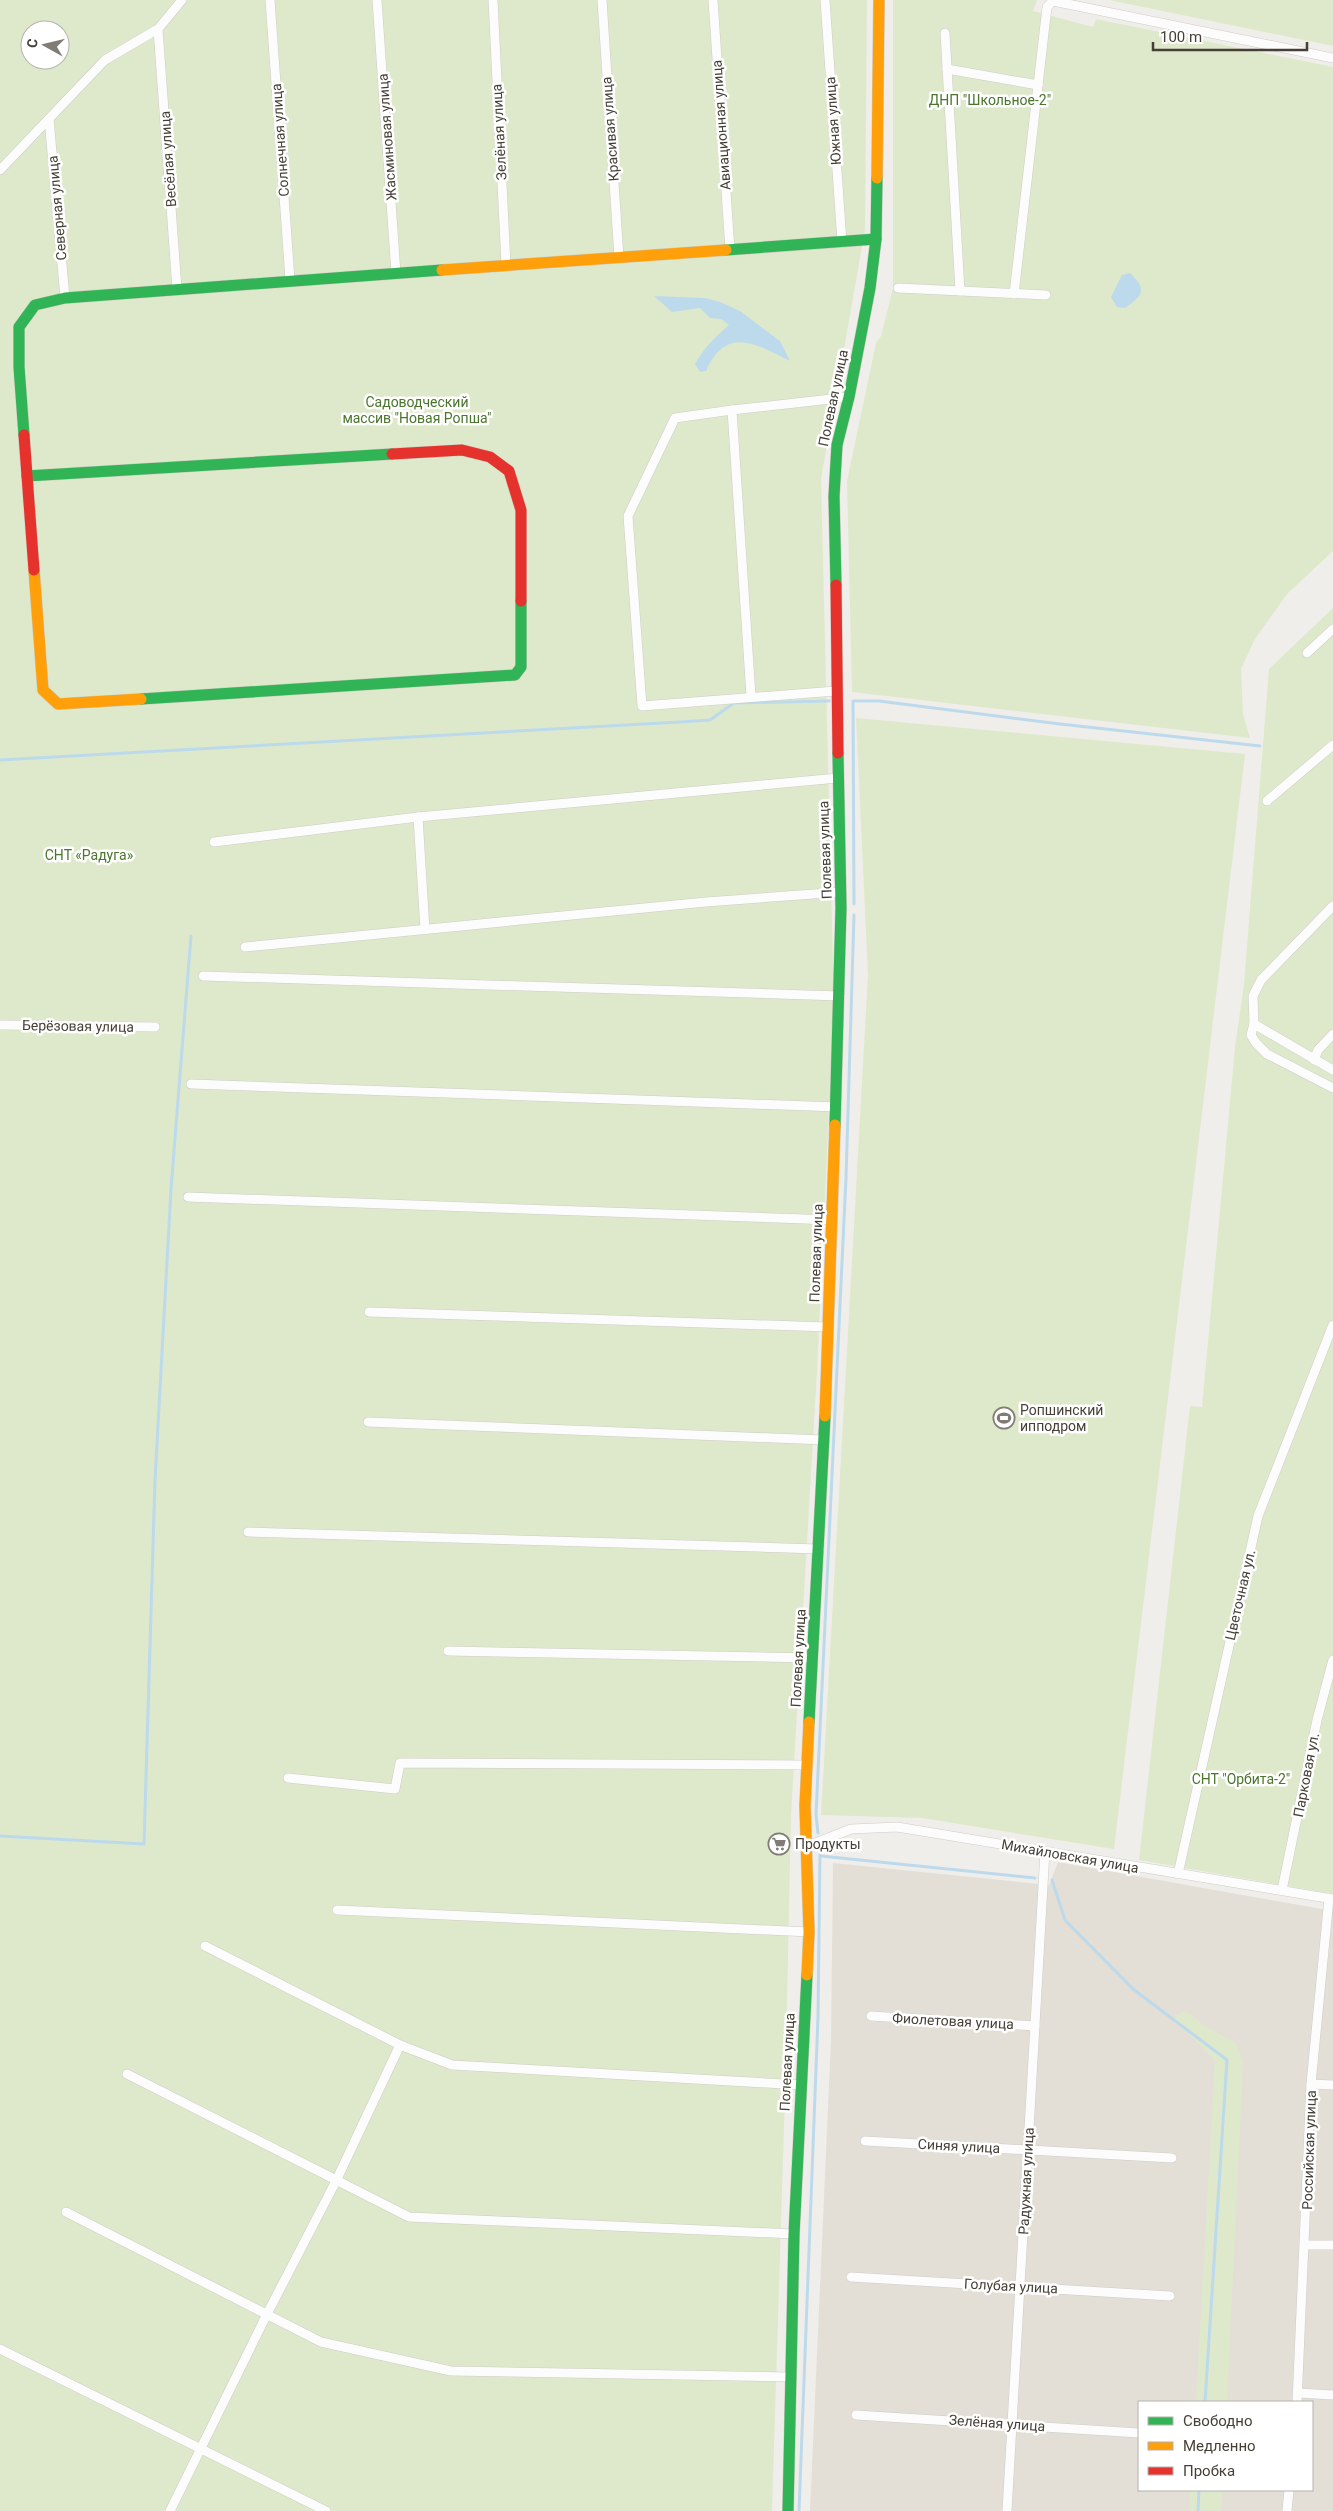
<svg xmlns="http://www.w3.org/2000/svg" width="1333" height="2511" font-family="Roboto,sans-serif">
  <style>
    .residential { fill: #e3dfd7; fill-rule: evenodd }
    .green { fill: #dee9cb; fill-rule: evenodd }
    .water { fill: #bcdaec }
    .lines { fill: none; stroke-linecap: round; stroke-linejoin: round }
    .stream { stroke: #bcdaec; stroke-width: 3 }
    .street-casing { stroke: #ceccc7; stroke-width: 10 }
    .fast-casing { stroke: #cecbc1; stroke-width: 12 }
    .slow-casing { stroke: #cecbc1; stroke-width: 12 }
    .jam-casing { stroke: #cecbc1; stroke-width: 12 }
    .street { stroke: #fdfcfc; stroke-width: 9 }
    .fast { stroke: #30b455; stroke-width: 11 }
    .slow { stroke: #ff9f0a; stroke-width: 11 }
    .jam { stroke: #e5322d; stroke-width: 11 }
    .labels { text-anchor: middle; stroke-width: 5; stroke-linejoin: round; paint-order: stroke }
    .park-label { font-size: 14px; fill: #49752c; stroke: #fff }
    .street-label { font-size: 14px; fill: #453f36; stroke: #fff }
    .poi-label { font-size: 14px; fill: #453f36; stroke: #fff; text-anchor: start }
  </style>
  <rect width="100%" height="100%" fill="#f0eeea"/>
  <path class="residential" d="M1058,1862L1333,1911V2511H810L831,2040L833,1863L1049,1885ZM1139,2402H1312V2490H1139Z"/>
  <g class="green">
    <path d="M0,0H867L865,230L821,479L834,1003L817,1371L791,1816L785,2096L772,2511H0ZM30,30H60V60H30Z"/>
    <path d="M893,0H1037L1033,11L1093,27L1096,19L1333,67V551L1287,594L1255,639L1241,669L1243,714L1250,738L852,692L847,481L876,343L881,336L893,288Z"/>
    <path d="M1109,0H1333V46Z"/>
    <path d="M1333,608V1894L1139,1860L1190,1406L1202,1407L1235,1047L1244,984L1269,669Z"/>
    <path d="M856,718L1245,754L1114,1849L922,1818L821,1815L868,975Z"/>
    <path d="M1184,2012L1192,2014L1203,2025L1236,2043L1243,2062L1227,2402H1196L1215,2060L1176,2021L1175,2015Z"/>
    <path d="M1190,2490H1223L1221,2511H1189Z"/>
  </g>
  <g class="water">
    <path d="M1130,273C1148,290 1142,296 1125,308L1117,307L1111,297L1122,275Z"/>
    <path d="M654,296L705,298L720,302L740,311L780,341L790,361C755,343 726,326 706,371L700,372L695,364C705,347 714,338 729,325L721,319L710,318L700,308L672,312Z"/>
  </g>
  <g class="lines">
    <g class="stream">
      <path d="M0,760L680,722L710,720L734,703L829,701"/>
      <path d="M854,904L853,701H879L1060,724L1260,746"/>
      <path d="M818,1833L816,1815L846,1178L854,915"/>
      <path d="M0,1836L144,1844L155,1480L171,1189L191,936"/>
      <path d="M821,1856L1035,1878"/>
      <path d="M1052,1880L1065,1920L1133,1989L1227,2060L1205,2402"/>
      <path d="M799,2511L818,2017L820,1851"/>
      <path d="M1198,2511L1199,2490"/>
    </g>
    <g class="street-casing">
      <g id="street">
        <path d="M270,0L290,280"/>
        <path d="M377,0L396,274"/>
        <path d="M493,0L506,265"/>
        <path d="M602,0L619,258"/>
        <path d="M713,0L730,250"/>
        <path d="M825,0L842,242"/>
        <path d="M158,29L177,289"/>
        <path d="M945,33L960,291"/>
        <path d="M947,69L1038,85"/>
        <path d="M49,119L65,298"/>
        <path d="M0,170L105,60L158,29L182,0"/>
        <path d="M898,288L1046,295"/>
        <path d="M1014,294L1047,7L1053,1L1333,58"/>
        <path d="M732,410L751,696"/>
        <path d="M1307,653L1333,629"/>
        <path d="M836,691L642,706L628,516L675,418L732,410L849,397"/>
        <path d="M1267,801L1333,745"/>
        <path d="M418,817L425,930"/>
        <path d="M214,842L418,817L838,778"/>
        <path d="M1333,906L1261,980L1253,996L1254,1024L1251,1035L1256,1043L1267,1054L1333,1088"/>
        <path d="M245,947L706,902L841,892"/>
        <path d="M203,976L840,996"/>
        <path d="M1254,1024L1333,1070"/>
        <path d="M0,1025L155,1027"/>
        <path d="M1314,1060L1318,1050L1333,1034"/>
        <path d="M191,1084L837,1107"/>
        <path d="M188,1197L832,1220"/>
        <path d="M369,1312L828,1327"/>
        <path d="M368,1422L824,1440"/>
        <path d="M248,1532L819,1549"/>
        <path d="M448,1651L812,1658"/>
        <path d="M288,1778L395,1789L400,1763L807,1765"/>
        <path d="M808,1846L851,1829L897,1827L1333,1899"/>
        <path d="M1178,1874L1258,1516L1333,1325"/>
        <path d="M1282,1890L1317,1720L1333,1660"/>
        <path d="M337,1910L809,1932"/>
        <path d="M205,1946L400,2045L452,2065L801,2085"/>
        <path d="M871,2016L1035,2026"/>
        <path d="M127,2074L409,2217L794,2234"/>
        <path d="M1311,2084L1333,2085"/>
        <path d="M865,2141L1172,2158"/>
        <path d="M66,2212L321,2342L451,2371L791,2377"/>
        <path d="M1305,2245H1333"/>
        <path d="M851,2277L1170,2296"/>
        <path d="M0,2349L326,2511"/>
        <path d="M1298,2393L1333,2395"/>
        <path d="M1297,2402L1311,2084L1329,1898"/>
        <path d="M856,2415L1139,2433"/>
        <path d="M170,2511L267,2314L336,2181L400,2045"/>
        <path d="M1007,2511L1045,1851"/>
        <path d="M1287,2511L1289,2490"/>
      </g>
    </g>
    <g class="fast-casing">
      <g id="fast">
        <path d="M726,250L876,239"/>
        <path d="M24,435L19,367V327L35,305L65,298L442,270"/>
        <path d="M27,476L392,454"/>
        <path d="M836,585L834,496L837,445L849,397L870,288L876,239L877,178"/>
        <path d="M141,699L515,675L521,667V601"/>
        <path d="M835,1125L841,908L838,753"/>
        <path d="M809,1722L825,1416"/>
        <path d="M788,2511L794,2234L807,1975"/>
      </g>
    </g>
    <g class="slow-casing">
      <g id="slow">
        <path d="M877,178L879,0"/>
        <path d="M442,270L726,250"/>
        <path d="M34,570L43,690L58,704L141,699"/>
        <path d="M825,1416L835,1125"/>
        <path d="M807,1975L809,1932L805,1806L809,1722"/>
      </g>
    </g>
    <g class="jam-casing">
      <g id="jam">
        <path d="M24,435L34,570"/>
        <path d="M392,454L462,450L490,457L509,471L521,510V601"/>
        <path d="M836,585L838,753"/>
      </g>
    </g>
    <use href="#street" class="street"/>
    <use href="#fast" class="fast"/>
    <use href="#slow" class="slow"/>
    <use href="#jam" class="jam"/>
  </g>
  <defs>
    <g id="stadium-ring" transform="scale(1.125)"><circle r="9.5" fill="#fff" stroke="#817c75" stroke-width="1.5"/><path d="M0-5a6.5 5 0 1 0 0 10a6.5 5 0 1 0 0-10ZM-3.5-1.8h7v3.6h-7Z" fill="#817c75"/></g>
    <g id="supermarket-ring" transform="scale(1.125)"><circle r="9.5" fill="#fff" stroke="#817c75" stroke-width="1.5"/><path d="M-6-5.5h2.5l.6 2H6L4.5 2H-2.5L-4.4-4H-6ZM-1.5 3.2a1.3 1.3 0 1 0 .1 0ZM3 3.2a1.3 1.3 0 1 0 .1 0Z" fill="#817c75"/></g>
  </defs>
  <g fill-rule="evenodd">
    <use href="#stadium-ring" x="1004" y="1418"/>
    <use href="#supermarket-ring" x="779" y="1844"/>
  </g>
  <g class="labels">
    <g class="park-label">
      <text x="990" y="105">ДНП "Школьное-2"</text>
      <text x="417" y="407">Садоводческий<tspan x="417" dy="16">массив "Новая Ропша"</tspan></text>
      <text x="89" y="860">СНТ «Радуга»</text>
      <text x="1241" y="1784">СНТ "Орбита-2"</text>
    </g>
    <g class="street-label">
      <text transform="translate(833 121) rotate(-94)" y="5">Южная улица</text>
      <text transform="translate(721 125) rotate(-94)" y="5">Авиационная улица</text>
      <text transform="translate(610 129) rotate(-94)" y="5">Красивая улица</text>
      <text transform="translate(499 132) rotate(-93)" y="5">Зелёная улица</text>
      <text transform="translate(387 137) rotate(-94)" y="5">Жасминовая улица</text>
      <text transform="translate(280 140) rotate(-94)" y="5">Солнечная улица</text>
      <text transform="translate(168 159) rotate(-94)" y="5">Весёлая улица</text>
      <text transform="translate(57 208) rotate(-95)" y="5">Северная улица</text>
      <text transform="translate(833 398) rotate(-78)" y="5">Полевая улица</text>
      <text transform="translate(825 850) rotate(-92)" y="5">Полевая улица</text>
      <text transform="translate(78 1026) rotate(1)" y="5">Берёзовая улица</text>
      <text transform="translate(816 1253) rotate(-88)" y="5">Полевая улица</text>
      <text transform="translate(1240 1595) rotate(-77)" y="5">Цветочная ул.</text>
      <text transform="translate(798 1658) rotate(-87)" y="5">Полевая улица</text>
      <text transform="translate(1306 1775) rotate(-79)" y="5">Парковая ул.</text>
      <text transform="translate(1070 1856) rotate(10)" y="5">Михайловская улица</text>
      <text transform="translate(953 2021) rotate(3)" y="5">Фиолетовая улица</text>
      <text transform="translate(787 2062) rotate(-87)" y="5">Полевая улица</text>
      <text transform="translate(959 2146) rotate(3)" y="5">Синяя улица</text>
      <text transform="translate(1309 2150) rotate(-88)" y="5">Российская улица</text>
      <text transform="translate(1026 2181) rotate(-87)" y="5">Радужная улица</text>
      <text transform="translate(1011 2286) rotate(3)" y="5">Голубая улица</text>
      <text transform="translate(997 2423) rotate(4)" y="5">Зелёная улица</text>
    </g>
    <g class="poi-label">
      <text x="1020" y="1415">Ропшинский<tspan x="1020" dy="16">ипподром</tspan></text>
      <text x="795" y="1849">Продукты</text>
    </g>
  </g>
  <rect x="1138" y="2401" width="175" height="90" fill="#ffffff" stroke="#b5b2af"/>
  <rect x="1148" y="2417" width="25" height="8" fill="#30b455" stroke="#b5b2af"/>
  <text x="1183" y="2426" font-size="15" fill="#453f36">Свободно</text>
  <rect x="1148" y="2442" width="25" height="8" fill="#ff9f0a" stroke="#b5b2af"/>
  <text x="1183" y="2451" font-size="15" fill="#453f36">Медленно</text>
  <rect x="1148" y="2467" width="25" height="8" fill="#e5322d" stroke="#b5b2af"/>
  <text x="1183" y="2476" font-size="15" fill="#453f36">Пробка</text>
  <g transform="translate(45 45) rotate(278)"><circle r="24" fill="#ffffff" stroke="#b5b2af"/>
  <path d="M0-4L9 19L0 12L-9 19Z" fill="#817c75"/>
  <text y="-8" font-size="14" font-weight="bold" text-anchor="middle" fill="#453f36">С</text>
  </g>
  <path d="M1153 42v8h154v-8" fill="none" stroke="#453f36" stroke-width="2.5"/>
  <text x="1160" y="42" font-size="15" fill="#453f36" stroke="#ffffff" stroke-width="4" paint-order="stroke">100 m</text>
</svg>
